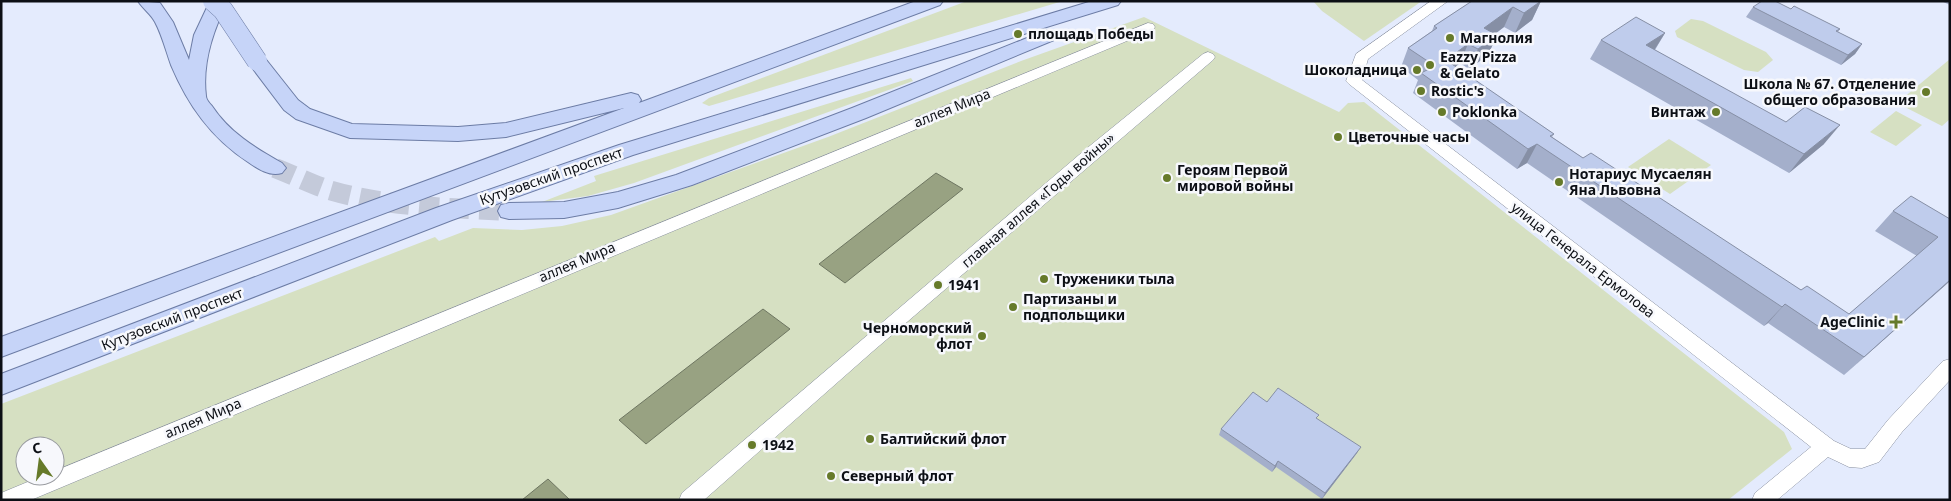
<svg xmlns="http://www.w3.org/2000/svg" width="1951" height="501" font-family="'Noto Sans',sans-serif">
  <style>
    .green { fill: #d6e0c2; fill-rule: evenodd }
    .water { fill: #98a282; stroke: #6e7661 }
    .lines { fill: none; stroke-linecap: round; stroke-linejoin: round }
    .major-tunnel { stroke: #c4cada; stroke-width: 20; stroke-dasharray: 20 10; stroke-linecap: butt }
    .minor-casing { stroke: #878e9e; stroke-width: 1 }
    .major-casing { stroke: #6c7ca5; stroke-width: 2 }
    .minor { fill: #fff; fill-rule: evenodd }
    .major { fill: #c6d4f8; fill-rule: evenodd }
    .major-bridge-casing { stroke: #6c7ca5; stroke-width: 21; stroke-linecap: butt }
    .major-bridge { stroke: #c6d4f8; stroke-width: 20 }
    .wall { fill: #a4afcb }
    .shaded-wall { fill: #868fa5 }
    .building { fill: #bfccec; stroke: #868fa5 }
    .poi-dot { fill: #667a2a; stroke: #f7f8fc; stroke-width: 2 }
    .labels { text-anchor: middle; stroke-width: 5; stroke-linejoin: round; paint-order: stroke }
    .poi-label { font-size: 14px; font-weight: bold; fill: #0c0f15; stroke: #f7f8fc; text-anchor: start }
    .street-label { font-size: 14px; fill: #0c0f15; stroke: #f7f8fc }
  </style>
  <rect width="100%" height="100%" fill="#e4ebfd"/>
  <g class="green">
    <path d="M967,1H1063L709,106L702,103L709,98Z"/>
    <path d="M1313,1H1422L1364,41L1322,11Z"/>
    <path d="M1144,17L1339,112L1348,103L1364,102L1784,432L1792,449L1728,500H1V404L435,237L439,241L473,228L522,230L562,226L611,215L828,137L1021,61ZM25,446H55V476H25Z"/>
    <path d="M1691,19L1703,21L1766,52L1773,60L1758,72L1744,70L1677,37L1675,31Z"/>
    <path d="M1950,59V119L1942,126L1897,103Z"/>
    <path d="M911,78L913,81L634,183L588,196L542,202L596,181L594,176Z"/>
    <path d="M1896,111L1922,125L1896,146L1870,132Z"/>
    <path d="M1669,139L1711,165L1670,194L1628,167Z"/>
  </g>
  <g class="water">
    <path d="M936,173L963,189L845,283L819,264Z"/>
    <path d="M763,309L790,329L646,444L619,420Z"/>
    <path d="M548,479L570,500H522Z"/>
  </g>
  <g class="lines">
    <path class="major-tunnel" d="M275,168C293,175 311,184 329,190C386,207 450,208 509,211"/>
    <g class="minor-casing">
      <g id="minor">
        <path d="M1431,1H1448L1368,59L1362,80L1834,441L1851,449H1865L1888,420L1943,361L1950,359V380L1902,432L1879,462L1862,468L1849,467L1828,457L1777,500H1752L1755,493L1811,447L1349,84L1346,81L1356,54Z"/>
        <path d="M1148,23L1153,24L1155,27L1153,30L31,500H1V493L42,476H55V471Z"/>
        <path d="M1208,52L1213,54L1215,57L1213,60L872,352L704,500H679L682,493L1086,149L1203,54Z"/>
      </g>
    </g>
    <g class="major-casing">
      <g id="major">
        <path d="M138,1L160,3L173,22L189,60L194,35L210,1H228C213,30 202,64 206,96C206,99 210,104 212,106C229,132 255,148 282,163L286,168L282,173C270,177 258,169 248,162C211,138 188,105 171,65C166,51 162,35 155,22C151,14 143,9 138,1Z"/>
        <path d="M916,1H943L940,5L1,357V337L624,108L506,137L458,141L350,138L296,119L284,110L247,61L250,57L257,55L264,57L298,100L310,109L352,124L458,127L506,123L631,93L638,95L641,100L639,103Z"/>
        <path d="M1092,1H1121L1118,5L633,155L452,220L1,395V374L436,208L619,145Z"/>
        <path d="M1047,30L1054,32L1056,36L1054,40L866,118L692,185L618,208L564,218L509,219L501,217L498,211L501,205L509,203L564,202L618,192L676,175L852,108Z"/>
      </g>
    </g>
    <use href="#minor" class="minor"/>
    <use href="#major" class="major"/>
    <g class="major-bridge-casing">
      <path id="major-bridge" d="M213,1L223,10L257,61"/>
    </g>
    <use href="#major-bridge" class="major-bridge"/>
  </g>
  <g class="wall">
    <path d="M1472,1H1541L1532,20L1515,33L1504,27L1495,34L1497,35L1488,55L1469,69L1460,63L1455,67L1554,134L1552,137L1583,158L1801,290L1849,314L1917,256L1875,231L1893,211L1950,219V281L1844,375L1768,323L1764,326L1527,163L1517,169L1413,93L1418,80L1401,67L1408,48L1432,31L1434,26Z"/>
    <path d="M1941,1H1950V5Z"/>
    <path d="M1753,7L1791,9L1840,29L1838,32L1862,44L1855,54L1841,65L1746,17Z"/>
    <path d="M1665,33L1655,50L1824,144L1789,173L1590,59L1601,40Z"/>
    <path d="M1267,402L1317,419L1357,453L1322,499L1276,467L1272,472L1219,435L1221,429Z"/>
  </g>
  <g class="shaded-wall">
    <path d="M1541,1L1532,20L1515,33L1524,13Z"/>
    <path d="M1513,7L1504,27L1476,48L1484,28Z"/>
    <path d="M1665,33L1653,52L1646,45Z"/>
    <path d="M1497,35L1488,55L1469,69L1478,49Z"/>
    <path d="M1468,44L1460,63L1438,80L1446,60Z"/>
    <path d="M1862,44L1855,54L1841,65L1848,55Z"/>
    <path d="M1840,125L1824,144L1789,173L1804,154Z"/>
    <path d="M1537,144L1527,163L1517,169L1528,149Z"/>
    <path d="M1950,280V281L1844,375L1864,357Z"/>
    <path d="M1785,304L1768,323L1764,326L1782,307Z"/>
    <path d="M1361,447L1357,453L1322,499L1325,493Z"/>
    <path d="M1278,461L1276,467L1272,472L1275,466Z"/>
  </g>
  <g class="building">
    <path d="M1472,1H1541L1524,13L1513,7L1484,28L1497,35L1478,49L1468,44L1446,60L1554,134L1550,136L1583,158L1591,153L1801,290L1807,286L1849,314L1938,237L1893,211L1911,196L1950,219V280L1864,357L1785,304L1782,307L1537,144L1528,149L1421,73L1435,66L1408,48L1437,28L1434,26Z"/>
    <path d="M1762,1H1775L1791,9L1794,6L1840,29L1836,31L1862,44L1848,55L1753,7Z"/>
    <path d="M1636,17L1665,33L1646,45L1786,122L1805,107L1840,125L1804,154L1601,40Z"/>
    <path d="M1278,388L1319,415L1316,418L1361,447L1325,493L1278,461L1275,466L1221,429L1253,392L1267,402Z"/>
  </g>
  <g class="poi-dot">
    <circle cx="1018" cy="34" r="5"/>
    <circle cx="1450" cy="38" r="5"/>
    <circle cx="1430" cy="65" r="5"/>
    <circle cx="1417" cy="70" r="5"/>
    <circle cx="1421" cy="91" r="5"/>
    <circle cx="1926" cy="92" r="5"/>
    <circle cx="1442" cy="112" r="5"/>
    <circle cx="1716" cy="112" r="5"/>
    <circle cx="1338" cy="137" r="5"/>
    <circle cx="1167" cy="178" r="5"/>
    <circle cx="1559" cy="182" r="5"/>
    <circle cx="1044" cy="279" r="5"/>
    <circle cx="938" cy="285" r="5"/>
    <circle cx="1013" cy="307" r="5"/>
    <path d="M1893.5 314.5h5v5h5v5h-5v5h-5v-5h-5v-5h5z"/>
    <circle cx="982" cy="336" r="5"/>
    <circle cx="870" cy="439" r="5"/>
    <circle cx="752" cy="445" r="5"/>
    <circle cx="831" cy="476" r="5"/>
  </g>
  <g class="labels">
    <g class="poi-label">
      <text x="1028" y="39">площадь Победы</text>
      <text x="1460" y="43">Магнолия</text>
      <text x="1440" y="62">Eazzy Pizza<tspan x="1440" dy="16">&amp; Gelato</tspan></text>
      <text x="1407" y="75" text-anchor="end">Шоколадница</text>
      <text x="1916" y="89" text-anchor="end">Школа № 67. Отделение<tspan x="1916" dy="16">общего образования</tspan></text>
      <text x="1431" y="96">Rostic's</text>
      <text x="1452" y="117">Poklonka</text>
      <text x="1706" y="117" text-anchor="end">Винтаж</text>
      <text x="1348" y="142">Цветочные часы</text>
      <text x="1177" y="175">Героям Первой<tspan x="1177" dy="16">мировой войны</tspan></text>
      <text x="1569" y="179">Нотариус Мусаелян<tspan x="1569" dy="16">Яна Львовна</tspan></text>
      <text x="1054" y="284">Труженики тыла</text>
      <text x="948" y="290">1941</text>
      <text x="1023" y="304">Партизаны и<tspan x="1023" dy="16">подпольщики</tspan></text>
      <text x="1885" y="327" text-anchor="end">AgeClinic</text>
      <text x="972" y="333" text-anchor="end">Черноморский<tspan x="972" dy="16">флот</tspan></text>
      <text x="880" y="444">Балтийский флот</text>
      <text x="762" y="450">1942</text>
      <text x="841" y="481">Северный флот</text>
    </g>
    <g class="street-label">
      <text transform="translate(952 108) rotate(-22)" y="5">аллея Мира</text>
      <text transform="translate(551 176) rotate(-19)" y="5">Кутузовский проспект</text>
      <text transform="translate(1038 200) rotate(-41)" y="5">главная аллея «Годы войны»</text>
      <text transform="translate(1583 260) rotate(38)" y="5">улица Генерала Ермолова</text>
      <text transform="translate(577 262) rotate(-23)" y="5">аллея Мира</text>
      <text transform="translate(172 319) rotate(-21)" y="5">Кутузовский проспект</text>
      <text transform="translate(203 418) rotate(-23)" y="5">аллея Мира</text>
    </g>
  </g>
  <rect width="1951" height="501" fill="none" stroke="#0c0f15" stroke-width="5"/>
  <g transform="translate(40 461) rotate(346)"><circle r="24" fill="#f7f8fc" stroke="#999ba0"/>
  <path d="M0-4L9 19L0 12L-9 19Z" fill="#667a2a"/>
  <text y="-8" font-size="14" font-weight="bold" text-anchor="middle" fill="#0c0f15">С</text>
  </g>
</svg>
